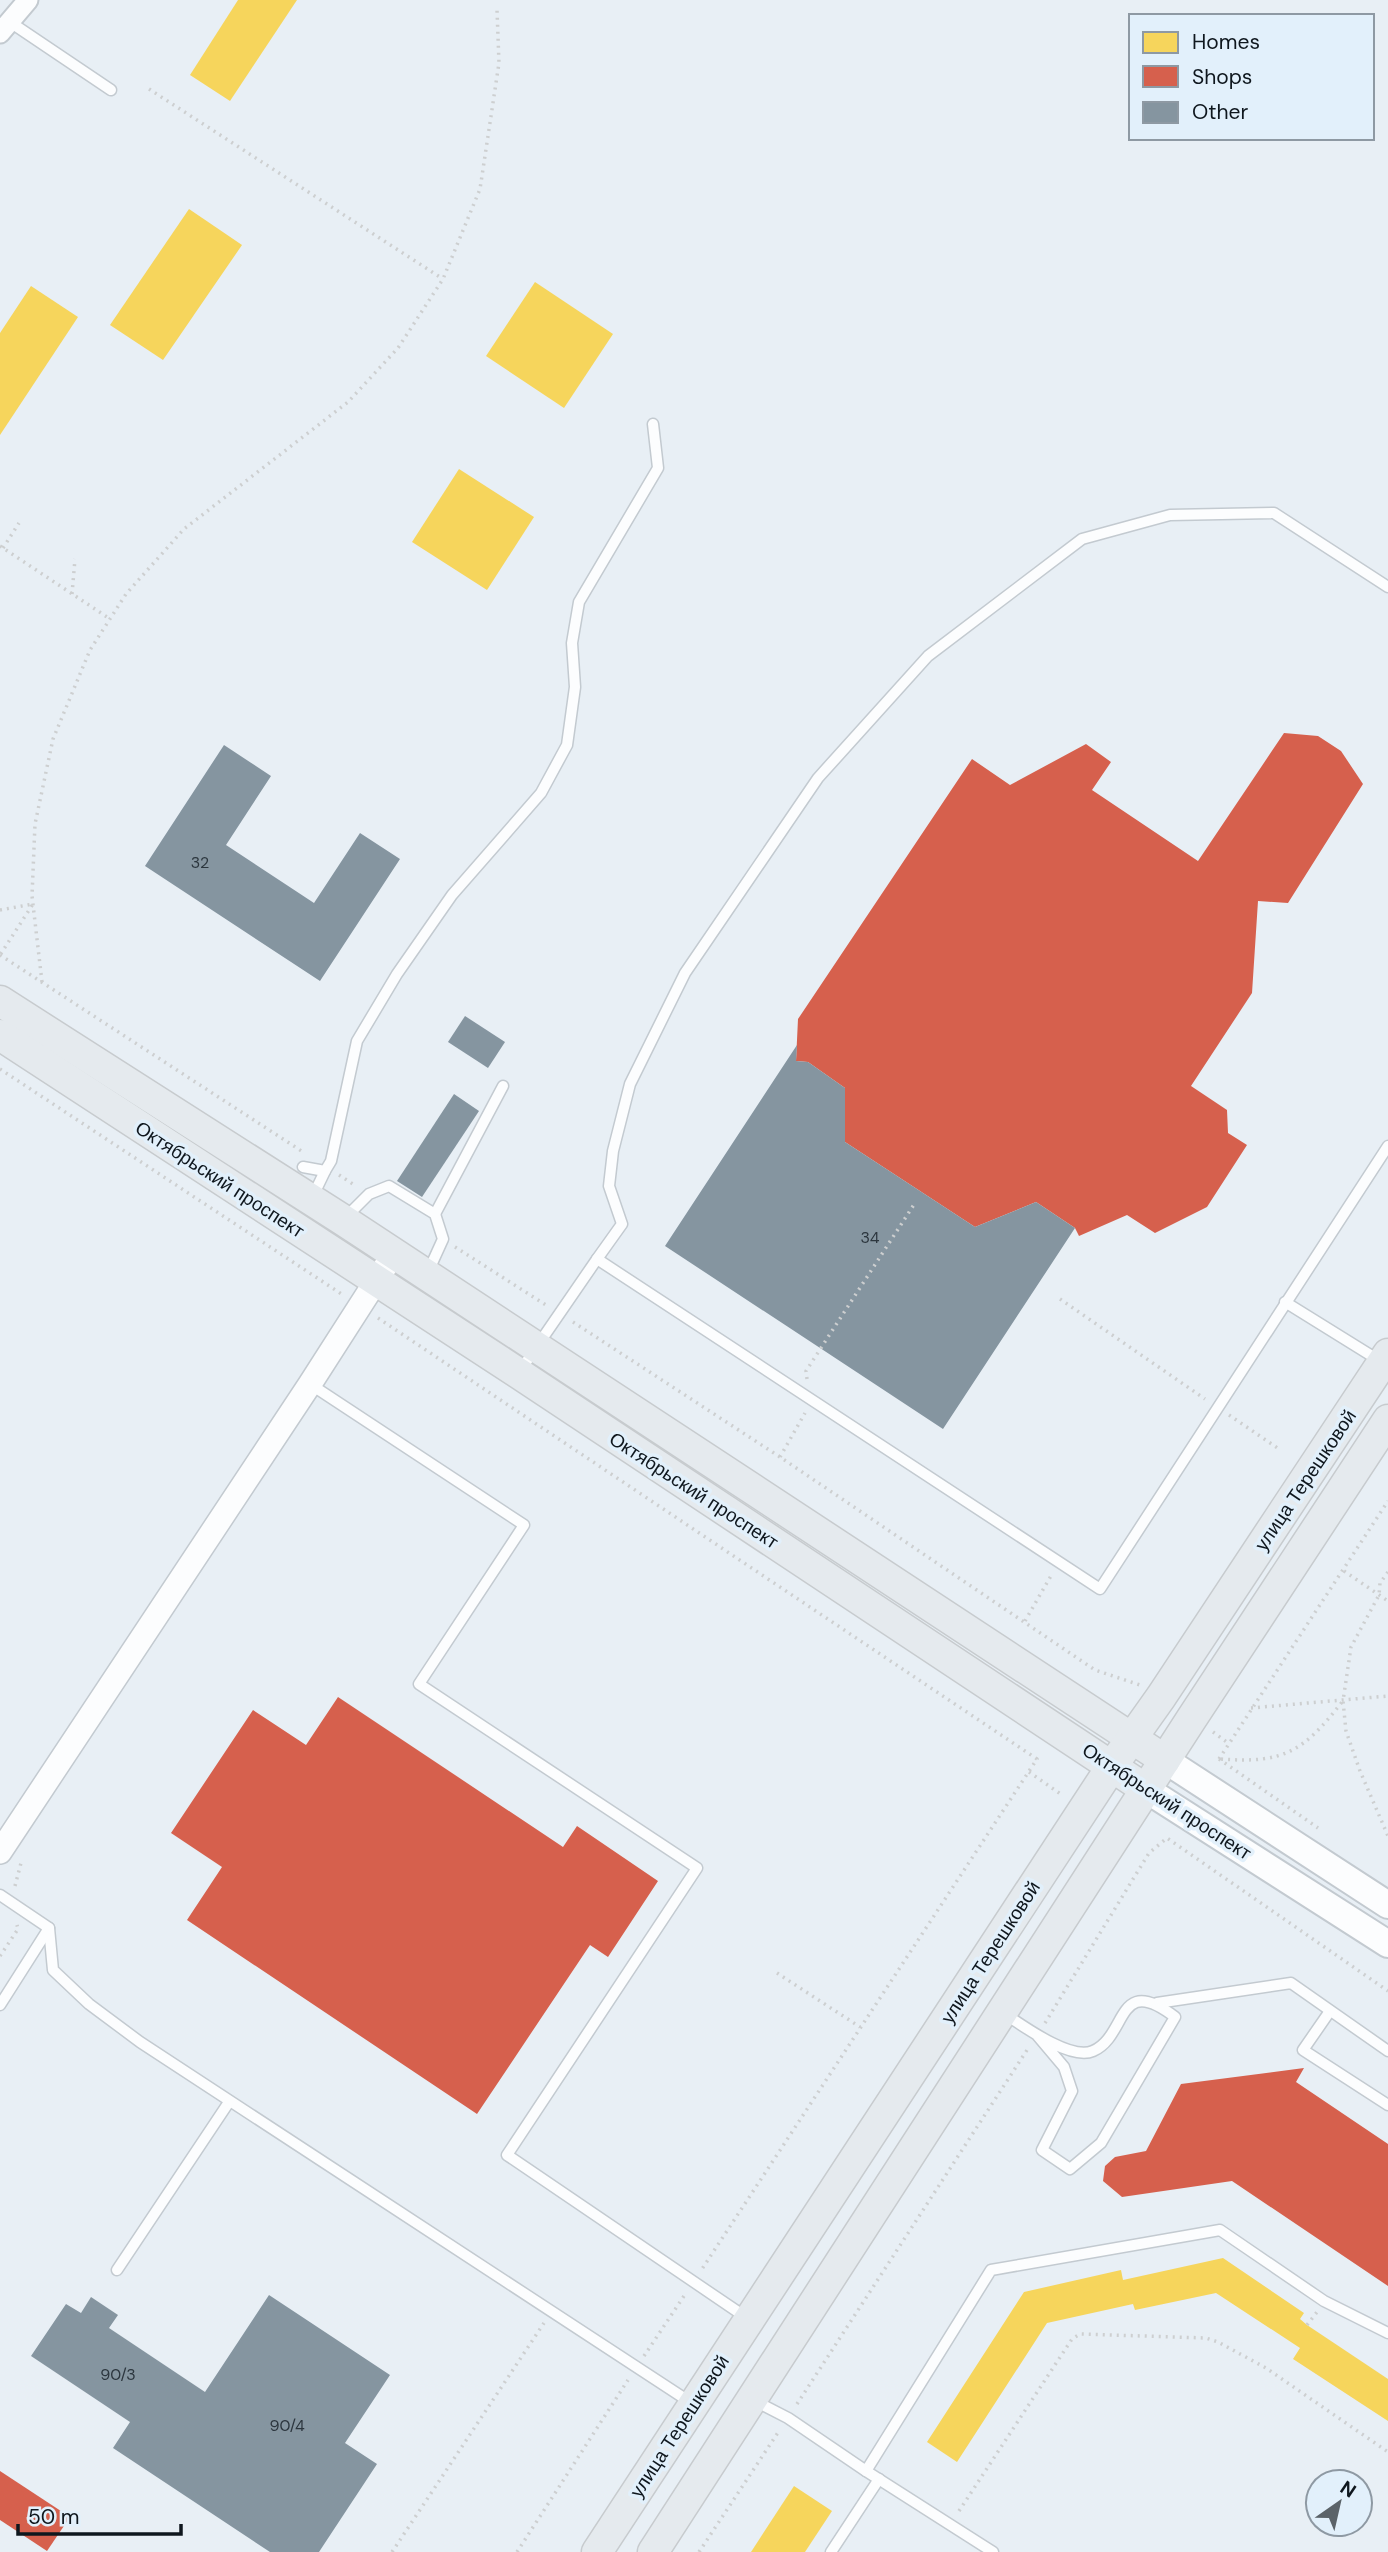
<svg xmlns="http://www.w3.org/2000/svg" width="1388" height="2552" font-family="'DM Sans',sans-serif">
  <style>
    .homes { fill: #f6d55c }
    .shops { fill: #d6604d }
    .building { fill: #8595a0 }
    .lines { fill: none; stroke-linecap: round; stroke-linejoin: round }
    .service-casing { stroke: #c3cad0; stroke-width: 13 }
    .minor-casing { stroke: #c3cad0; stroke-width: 23 }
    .tertiary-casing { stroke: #c3cad0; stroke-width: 26 }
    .secondary-casing { stroke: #c3cad0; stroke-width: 30 }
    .primary-casing { stroke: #c7cbce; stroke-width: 33 }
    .path { stroke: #cdcfd0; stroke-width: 3.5; stroke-dasharray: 2 5; stroke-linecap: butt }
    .service { stroke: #fcfdfe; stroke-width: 10 }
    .minor { stroke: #fcfdfe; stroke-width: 19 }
    .tertiary { stroke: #fcfdfe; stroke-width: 23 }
    .secondary { stroke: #fcfdfe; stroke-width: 26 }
    .primary { stroke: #e5eaee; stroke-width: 30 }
    .labels { text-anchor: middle; stroke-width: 7; stroke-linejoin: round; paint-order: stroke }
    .number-label { font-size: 16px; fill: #2c363e }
    .street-label { font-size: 19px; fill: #0f171e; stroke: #e2f0fb }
  </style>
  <rect width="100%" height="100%" fill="#e8eff5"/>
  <g class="homes">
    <path d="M238,0H297L230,101L190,75Z"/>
    <path d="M189,209L242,245L163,360L110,325Z"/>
    <path d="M535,282L613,334L564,408L486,356Z"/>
    <path d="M31,286L78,317L0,435V333Z"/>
    <path d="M459,469L534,517L487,590L412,542Z"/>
    <path d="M1223,2258L1304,2313L1300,2319L1307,2325L1388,2379V2421L1293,2359L1300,2348L1216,2293L1135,2310L1133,2304L1047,2323L957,2462L927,2442L1024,2292L1121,2270L1123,2280Z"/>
    <path d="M794,2486L832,2511L805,2552H751Z"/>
  </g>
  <g class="shops">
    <path d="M1284,733L1318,736L1341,751L1363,784L1288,903L1258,901L1252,993L1191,1086L1227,1110L1228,1133L1247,1145L1207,1207L1155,1233L1127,1215L1079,1236L1075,1228L1036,1202L975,1227L845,1142V1088L808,1062L796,1061L798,1019L972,759L1010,785L1086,744L1111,762L1092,790L1198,861Z"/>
    <path d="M338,1697L563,1847L577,1826L658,1881L608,1957L590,1945L477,2114L187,1920L222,1867L171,1833L253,1710L306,1745Z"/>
    <path d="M1304,2068L1296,2082L1388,2144V2286L1232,2181L1122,2197L1103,2181L1105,2166L1115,2157L1146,2151L1181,2084Z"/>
    <path d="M0,2471L70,2517L47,2551L0,2520Z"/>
  </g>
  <g class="building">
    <path d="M224,745L271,776L226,845L314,903L360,833L400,859L320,981L145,866Z"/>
    <path d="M465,1016L505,1042L488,1068L448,1042Z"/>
    <path d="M797,1045L796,1061L808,1062L845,1088V1142L975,1227L1036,1202L1075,1228L943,1429L665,1246Z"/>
    <path d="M454,1094L479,1111L422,1197L397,1181Z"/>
    <path d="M269,2295L390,2375L345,2443L377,2464L319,2552H270L113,2448L130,2422L31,2356L66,2304L81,2313L91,2297L118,2315L109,2328L205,2392Z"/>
  </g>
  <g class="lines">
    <g class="service-casing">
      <g id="service">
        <path d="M10,22L111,90"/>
        <path d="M1388,587L1274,513L1170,515L1082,539L928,656L818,778L685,973L630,1084L613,1151L609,1186L622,1224L597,1259L1100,1589L1388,1146"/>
        <path d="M303,1167L325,1171L331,1161L357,1041L397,974L452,895L541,793L567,745L575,687L572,643L579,602L658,468L653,424"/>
        <path d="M313,1196L325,1171"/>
        <path d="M435,1214L503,1086"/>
        <path d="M346,1217L369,1194L389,1186L435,1214L443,1239L428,1272"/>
        <path d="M1285,1302L1380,1361"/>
        <path d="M520,1371L597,1259"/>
        <path d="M310,1384L524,1525L419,1684L697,1868L507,2155L747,2318"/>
        <path d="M0,1895L49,1928L0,2005"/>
        <path d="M49,1928L53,1970L89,2004L140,2042L690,2402"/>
        <path d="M1157,2003L1291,1983L1388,2051"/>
        <path d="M1330,2011L1303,2050L1388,2105"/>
        <path d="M1005,2014C1023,2026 1071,2061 1093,2051C1128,2036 1116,1972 1175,2017L1101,2143L1070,2169L1042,2150L1072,2091L1064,2067L1037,2035"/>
        <path d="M117,2270L229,2102"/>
        <path d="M755,2401L788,2418L866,2471L991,2270L1220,2230L1324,2301L1388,2333"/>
        <path d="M866,2471L993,2552"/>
        <path d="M831,2552L879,2479"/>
      </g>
    </g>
    <g class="minor-casing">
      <path id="minor" d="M0,33L28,0"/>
    </g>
    <g class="tertiary-casing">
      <path id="tertiary" d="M0,1852L310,1384L394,1253"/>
    </g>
    <g class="secondary-casing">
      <g id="secondary">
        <path d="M1165,1760L1388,1905"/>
        <path d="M1147,1790L1388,1944"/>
      </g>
    </g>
    <g class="primary-casing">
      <g id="primary">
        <path d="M0,1001L343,1220L1165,1760"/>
        <path d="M0,1035L518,1373L1147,1790"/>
        <path d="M597,2552L1112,1766L1161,1697L1388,1354"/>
        <path d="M653,2552L1192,1718L1388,1420"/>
      </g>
    </g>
    <g class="path">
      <path d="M149,89L443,279"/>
      <path d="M0,546L110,619"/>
      <path d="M3,548L19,523"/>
      <path d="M72,594L75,559"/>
      <path d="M0,910L33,904L0,955"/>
      <path d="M0,955L303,1152"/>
      <path d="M42,982L32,896L35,824L53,739L90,650L126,594L184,529L348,402L398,348L443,279L480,189L499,63L497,10"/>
      <path d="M0,1069L343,1295"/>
      <path d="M339,1175L356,1186"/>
      <path d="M455,1247L546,1305"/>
      <path d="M1060,1299L1205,1399"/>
      <path d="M378,1318L1037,1759L702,2269"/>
      <path d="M573,1322L780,1457L1095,1670L1140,1685"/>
      <path d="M807,1379L806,1371L915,1203"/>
      <path d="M1229,1415L1279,1449"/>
      <path d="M780,1457L805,1413"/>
      <path d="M1344,1571L1388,1601"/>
      <path d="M1388,1572L1380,1583L1379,1595L1351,1647L1343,1701L1346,1731L1360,1771L1388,1836"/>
      <path d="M1025,1621L1052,1574"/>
      <path d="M1251,1708L1388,1696"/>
      <path d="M1213,1732L1228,1743"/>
      <path d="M1219,1759L1388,1501"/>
      <path d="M1219,1759L1318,1828"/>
      <path d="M1221,1759C1284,1764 1304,1751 1342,1702"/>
      <path d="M1029,1772L1062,1795"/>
      <path d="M15,1886L21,1863"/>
      <path d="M0,1956L18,1929L17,1925"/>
      <path d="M777,1973L860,2027"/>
      <path d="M1045,2023L1149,1853L1167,1838L1388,1991"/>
      <path d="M1307,2325L1317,2312"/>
      <path d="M644,2356L686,2293"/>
      <path d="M797,2404L1029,2047"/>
      <path d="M959,2511L1072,2339L1080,2334L1206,2338L1218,2342L1266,2368L1388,2452"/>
      <path d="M392,2552L544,2323"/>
      <path d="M517,2552L628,2380"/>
      <path d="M699,2552L779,2431"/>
    </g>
    <use href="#service" class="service"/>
    <use href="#minor" class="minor"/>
    <use href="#tertiary" class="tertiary"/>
    <use href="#secondary" class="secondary"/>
    <use href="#primary" class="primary"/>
  </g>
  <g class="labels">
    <g class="number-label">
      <text x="200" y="868">32</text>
      <text x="870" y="1243">34</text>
      <text x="118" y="2380">90/3</text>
      <text x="287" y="2431">90/4</text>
    </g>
    <g class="street-label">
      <text transform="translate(220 1179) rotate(33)" y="7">Октябрьский проспект</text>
      <text transform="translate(1305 1480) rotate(-56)" y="7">улица Терешковой</text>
      <text transform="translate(694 1490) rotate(33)" y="7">Октябрьский проспект</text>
      <text transform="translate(1167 1801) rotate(33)" y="7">Октябрьский проспект</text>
      <text transform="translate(990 1952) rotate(-57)" y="7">улица Терешковой</text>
      <text transform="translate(679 2426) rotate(-57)" y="7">улица Терешковой</text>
    </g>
  </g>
  <rect x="1129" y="14" width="245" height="126" fill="#e2f0fb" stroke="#8e99a3" stroke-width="2"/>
  <rect x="1143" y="32" width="35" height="21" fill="#f6d55c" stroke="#8e99a3" stroke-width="2"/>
  <text x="1192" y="49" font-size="21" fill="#0f171e">Homes</text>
  <rect x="1143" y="66" width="35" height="21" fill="#d6604d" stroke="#8e99a3" stroke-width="2"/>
  <text x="1192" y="84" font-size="21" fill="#0f171e">Shops</text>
  <rect x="1143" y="102" width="35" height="21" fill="#8595a0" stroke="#8e99a3" stroke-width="2"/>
  <text x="1192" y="119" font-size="21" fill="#0f171e">Other</text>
  <g transform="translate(1339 2503) rotate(34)"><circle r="33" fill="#e2f0fb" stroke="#8e99a3" stroke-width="2"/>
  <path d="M0-5L12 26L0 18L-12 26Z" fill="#5b6369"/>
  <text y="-10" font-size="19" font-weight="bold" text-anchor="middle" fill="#0f171e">N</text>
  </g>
  <path d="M18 2524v10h163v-10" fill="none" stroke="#0f171e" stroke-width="3.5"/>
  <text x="28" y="2524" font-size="21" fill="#0f171e" stroke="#e2f0fb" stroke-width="5" paint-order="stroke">50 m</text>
</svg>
